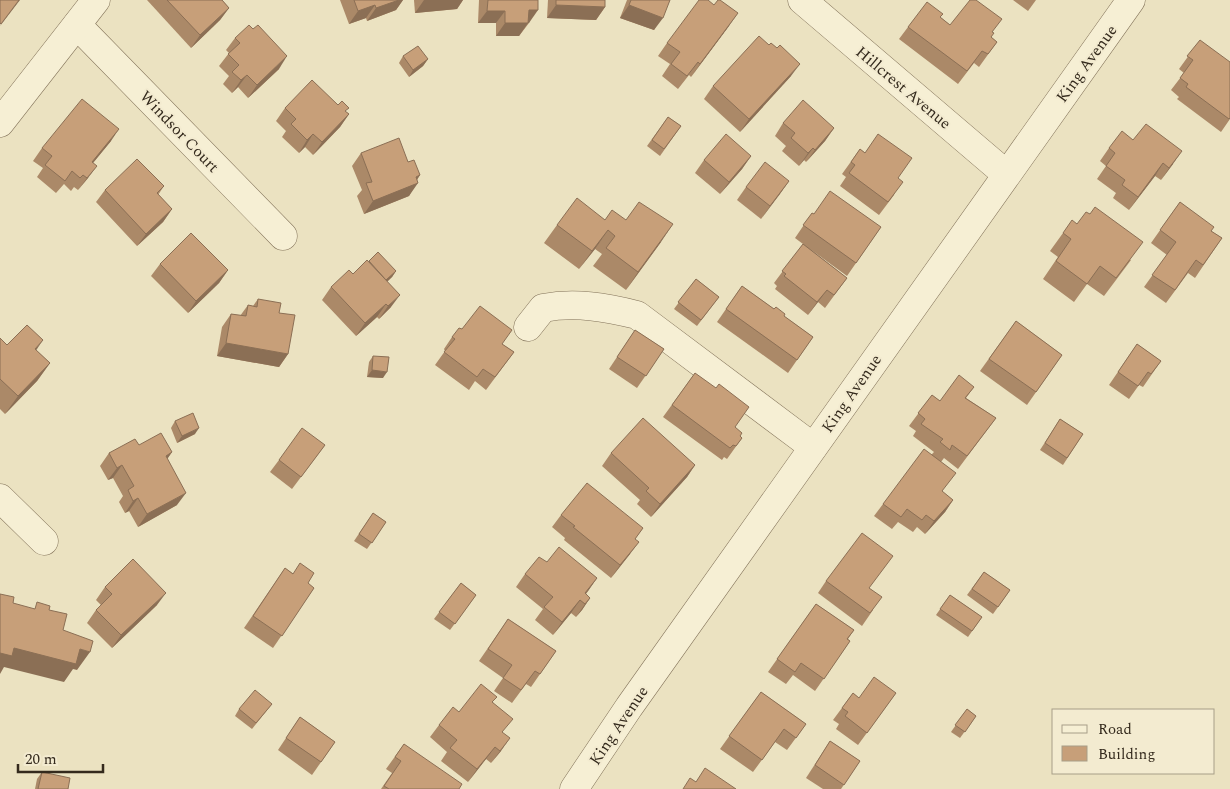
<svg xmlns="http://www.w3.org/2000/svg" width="1230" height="789" font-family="Spectral,serif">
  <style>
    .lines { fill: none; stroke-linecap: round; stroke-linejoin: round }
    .minor-casing { stroke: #83735a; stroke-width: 29 }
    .minor { stroke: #f6efd4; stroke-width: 28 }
    .wall { fill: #ab8968 }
    .shaded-wall { fill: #8b6f55 }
    .building { fill: #c79f79; stroke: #8b6f55 }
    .labels { text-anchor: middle; stroke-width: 4; stroke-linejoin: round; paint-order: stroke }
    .street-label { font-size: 16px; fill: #342a1d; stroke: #f3ebd0 }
  </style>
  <rect width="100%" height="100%" fill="#ebe2c1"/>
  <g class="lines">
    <g class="minor-casing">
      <g id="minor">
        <path d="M802,0L1006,174"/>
        <path d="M77,25L283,236"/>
        <path d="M0,123L96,0"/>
        <path d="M528,327L543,308C575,302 605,307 637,315L813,447"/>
        <path d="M0,498L44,541"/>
        <path d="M574,789L629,707L1131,0"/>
      </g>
    </g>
    <use href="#minor" class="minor"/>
  </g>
  <g class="wall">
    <path d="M147,0H222L229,8L220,20L191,48Z"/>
    <path d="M340,0H403L396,10L367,21L366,18L349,24Z"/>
    <path d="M414,0H463L457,9L415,13Z"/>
    <path d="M479,0H538L529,23L519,36H496V23H478Z"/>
    <path d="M548,0H605V7L596,20L547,18Z"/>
    <path d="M627,0H670L654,30L620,18Z"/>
    <path d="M1013,0H1036L1028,11Z"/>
    <path d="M943,14L940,17L950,25L992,32L991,37L997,42L979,67L974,63L958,84L899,39L908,27Z"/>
    <path d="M729,26L691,77L689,75L678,89L662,76L670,64L658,56L667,43Z"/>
    <path d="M235,38L279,69L248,98L238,87L232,93L223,84L229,76L219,66L229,53L226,50Z"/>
    <path d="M1200,40L1230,119L1221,132L1177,99L1179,97L1171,90L1184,73L1179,69Z"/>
    <path d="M769,45L791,76L740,132L704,99L713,86Z"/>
    <path d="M403,56L428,59L423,66L409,77L399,63Z"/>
    <path d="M285,108L346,112L349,114L340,127L313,155L305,147L299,153L282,137L286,131L276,121Z"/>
    <path d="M668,117L681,126L660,156L647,146Z"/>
    <path d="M783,123L834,128L825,141L806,162L804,160L799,166L782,151L786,146L775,136Z"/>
    <path d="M1133,140L1173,164L1161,180L1155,176L1129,210L1113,198L1116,193L1097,179L1106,166L1100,161L1109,148Z"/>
    <path d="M111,141L93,163L88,178L78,190L74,187L71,191L64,184L56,193L37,177L43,168L33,161L42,148Z"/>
    <path d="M860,149L898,178L894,195L879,215L840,186L846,177L842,174Z"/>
    <path d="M361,153L408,162L420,175L417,180L409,196L364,214L357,196L362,190L352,166Z"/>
    <path d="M751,156L742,169L720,194L695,173L704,160Z"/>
    <path d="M789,181L761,219L737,200L746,187Z"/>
    <path d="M164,186L158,195L172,209L163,222L137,246L96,202L105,190Z"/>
    <path d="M1180,202L1211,231L1222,238L1195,278L1188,273L1166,303L1144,287L1167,255L1151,243Z"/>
    <path d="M812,213L814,214L881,227L847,276L810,249L847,278L825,308L818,302L808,315L775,289L777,286L774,283L803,244L795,238Z"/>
    <path d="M605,220H626L661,242L626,290L593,266L602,254L595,249L579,269L544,243L557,225Z"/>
    <path d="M1063,233L1131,260L1104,296L1087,284L1074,302L1043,279L1058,257L1050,251Z"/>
    <path d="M369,261L396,271L392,277L387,282L391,307L379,319L377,317L356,336L322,300L331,287L353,274Z"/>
    <path d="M160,264L228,270L219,283L188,313L151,276Z"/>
    <path d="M696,279L719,297L697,326L674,309Z"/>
    <path d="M742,286L813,337L788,373L717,322Z"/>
    <path d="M258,299L279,313L288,354L279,367L217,356L222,327L231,314L240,316L248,305L253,306Z"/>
    <path d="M1016,321L1062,355L1027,405L980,371Z"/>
    <path d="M462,329L502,344L514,352L486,390L475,381L469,390L435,365L445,351L444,349L452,337Z"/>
    <path d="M635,330L664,349L637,388L609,369Z"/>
    <path d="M0,338L7,345L36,350L50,363L37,381L5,414L0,409Z"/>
    <path d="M1137,344L1161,361L1143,387L1139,385L1129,399L1109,385Z"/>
    <path d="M373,356L383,378L367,377L369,362Z"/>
    <path d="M695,373L735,427L740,436L742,438L727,459L724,457L722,460L663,417Z"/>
    <path d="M974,387L966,398L996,418L958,469L944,458L941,462L942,492L953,500L945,512L925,534L917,527L913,532L898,522L892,529L874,516L883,504L934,452L913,436L916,431L909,426L932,395L940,401Z"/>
    <path d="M1060,419L1083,434L1063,465L1040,450Z"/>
    <path d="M175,421L195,434L177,443L171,428Z"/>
    <path d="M139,445L172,452L167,459L177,505L138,527L129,511L125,513L119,502L123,496L113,478L108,480L100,466L109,453Z"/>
    <path d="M325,445L292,489L270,472L279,460Z"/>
    <path d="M611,453L695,465L687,477L651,517L637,504L640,500L602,466Z"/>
    <path d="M373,513L386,522L367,549L354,541Z"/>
    <path d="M561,515L643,528L635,539L630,554L611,578L564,540L565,538L552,527Z"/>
    <path d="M547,562L597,578L586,594L590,598L582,610L576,617L571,613L553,635L535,620L543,609L516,587L525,574Z"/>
    <path d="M285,568L314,588L273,648L244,628Z"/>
    <path d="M984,572L1010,590L993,614L967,595Z"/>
    <path d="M826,581L869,588L873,610L862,626L818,593Z"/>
    <path d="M461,583L476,595L450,630L434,619Z"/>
    <path d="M105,587L157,605L112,648L87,623L96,610L101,605L96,600Z"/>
    <path d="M950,595L982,617L968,637L936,615Z"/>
    <path d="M816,604L854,630L848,639L850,641L815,691L793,675L786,684L768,672Z"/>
    <path d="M508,619L556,651L531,687L526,684L512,703L494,691L503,678L479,661Z"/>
    <path d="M761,692L806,724L787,750L775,742L753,772L720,749Z"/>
    <path d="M853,693L859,698L896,693L858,745L836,729L839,724L833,720Z"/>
    <path d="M493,702L503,732L501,751L491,763L486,759L468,782L441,761L447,752L430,737L439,725L459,712Z"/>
    <path d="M272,704L252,729L235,716L239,709Z"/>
    <path d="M967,709L976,716L960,738L951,732Z"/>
    <path d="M300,717L335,742L312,775L278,750Z"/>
    <path d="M830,741L860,761L841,789H823L806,778Z"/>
    <path d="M404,744L459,789H381L392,773L386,769Z"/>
    <path d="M42,772L68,789H35L37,779Z"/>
  </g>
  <g class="shaded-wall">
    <path d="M19,0H20L0,26L1,24Z"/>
    <path d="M399,0H403L396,10L367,21L376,8Z"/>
    <path d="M424,0H463L457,9L415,13Z"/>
    <path d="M375,5L366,18L349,24L358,11Z"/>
    <path d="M556,5L605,7L596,20L547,18Z"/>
    <path d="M629,5L663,18L654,30L620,18Z"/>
    <path d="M229,8L220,20L191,48L200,35Z"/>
    <path d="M529,10H538L529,23H520Z"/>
    <path d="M487,11H505L496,23H478Z"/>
    <path d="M738,13L729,26L691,77L700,64Z"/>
    <path d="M505,23H528L519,36H496Z"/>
    <path d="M287,56L279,69L248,98L257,85Z"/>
    <path d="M428,59L423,66L409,77L413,70Z"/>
    <path d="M800,64L791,76L740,132L749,119Z"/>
    <path d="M247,75L238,87L232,93L241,80Z"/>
    <path d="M349,114L340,127L313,155L322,142Z"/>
    <path d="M834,128L825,141L806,162L815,150Z"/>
    <path d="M119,129L111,141L83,175L92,162Z"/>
    <path d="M313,134L305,147L299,153L307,140Z"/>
    <path d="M813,148L804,160L799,166L808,153Z"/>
    <path d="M1182,151L1173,164L1161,180L1169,168Z"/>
    <path d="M751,156L742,169L720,194L729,182Z"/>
    <path d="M1163,163L1155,176L1129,210L1138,197Z"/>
    <path d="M97,166L88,178L78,190L87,178Z"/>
    <path d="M420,175L413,185L418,183L409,196L364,214L373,201L416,177Z"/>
    <path d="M789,181L780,194L761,219L770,206Z"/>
    <path d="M172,209L163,222L137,246L146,234Z"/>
    <path d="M673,224L661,242L626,290L638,272Z"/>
    <path d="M608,230L595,249L579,269L592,251Z"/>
    <path d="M228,270L219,283L188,313L196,301Z"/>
    <path d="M396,271L392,277L382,286L386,280Z"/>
    <path d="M827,290L818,302L808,315L817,302Z"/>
    <path d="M400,295L391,307L379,319L388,306Z"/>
    <path d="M386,304L377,317L356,336L365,323Z"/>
    <path d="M43,340L31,358L35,349Z"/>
    <path d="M226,343L288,354L279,367L217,356Z"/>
    <path d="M50,363L37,381L5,414L18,396Z"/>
    <path d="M372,370L387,372L383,378L367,377Z"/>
    <path d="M199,428L195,434L177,443L182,436Z"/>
    <path d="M172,452L163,465L166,456Z"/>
    <path d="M122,465L113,478L108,480L117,468Z"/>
    <path d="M695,465L687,477L651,517L660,504Z"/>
    <path d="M186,493L177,505L138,527L147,514Z"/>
    <path d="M138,498L129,511L125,513L133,501Z"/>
    <path d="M953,500L945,512L925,534L934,521Z"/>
    <path d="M639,542L630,554L611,578L620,565Z"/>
    <path d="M597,578L588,591L580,600L571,613L553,635L562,622Z"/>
    <path d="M166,593L157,605L112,648L121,635Z"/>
    <path d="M590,598L582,610L576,617L585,604Z"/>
    <path d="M14,648L80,649L90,652L77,670L73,669L64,682L4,667L0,674V653Z"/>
    <path d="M510,738L501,751L491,763L500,751Z"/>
    <path d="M495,747L486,759L468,782L477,769Z"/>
  </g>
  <g class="building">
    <path d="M0,0H19L1,24L0,23Z"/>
    <path d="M167,0H222L229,8L200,35Z"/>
    <path d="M354,0H399L376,8L375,5L358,11Z"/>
    <path d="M488,0H538V10H529L528,23H505V11H487Z"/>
    <path d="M556,0H605V7L556,5Z"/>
    <path d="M631,0H670L663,18L629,5Z"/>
    <path d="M699,0H708L714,5L718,0H720L738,13L700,64L698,62L687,76L671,64L680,52L667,43Z"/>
    <path d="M970,0H976L1002,19L992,32L994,33L991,37L997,42L988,54L982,51L967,71L908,27L927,2L943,14L940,17L950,25Z"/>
    <path d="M249,25L253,29L258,25L287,56L257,85L247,75L241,80L232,72L239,65L228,54L240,43L235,38Z"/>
    <path d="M759,36L769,45L771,43L777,48L780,45L800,64L749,119L713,86Z"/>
    <path d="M1200,40L1230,62V118L1229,119L1186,87L1188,84L1180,78L1193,60L1187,56Z"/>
    <path d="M418,46L428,59L413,70L403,56Z"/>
    <path d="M312,80L338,105L342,101L349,108L345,111L349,114L322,142L313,134L307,140L291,124L296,119L285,108Z"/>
    <path d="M82,99L119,129L92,162L97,166L87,178L83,175L80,178L72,171L65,181L45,165L52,156L42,148Z"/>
    <path d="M803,100L834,128L815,150L813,148L808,153L791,138L795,133L783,123Z"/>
    <path d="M668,117L681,126L664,149L652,140Z"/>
    <path d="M1146,124L1182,151L1169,168L1163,163L1138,197L1122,185L1125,180L1106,166L1115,153L1109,148L1122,131L1133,140Z"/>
    <path d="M726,134L751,156L729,182L704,160Z"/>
    <path d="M878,134L912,158L898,178L903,182L888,202L849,173L855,165L851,162L860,149L865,153Z"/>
    <path d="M399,138L408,162L414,160L420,175L416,177L418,183L373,201L366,183L372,182L361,153Z"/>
    <path d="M137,159L164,186L157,193L172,209L146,234L105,190Z"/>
    <path d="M765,162L789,181L770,206L746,187Z"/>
    <path d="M830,191L881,227L856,263L803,225L812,213L814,214Z"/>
    <path d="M577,198L605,220L612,210L626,220L639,202L673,224L638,272L606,248L615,236L608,230L592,251L557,225Z"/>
    <path d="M1180,202L1214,227L1211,231L1222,238L1203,265L1196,260L1175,290L1152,275L1176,242L1160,230Z"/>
    <path d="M1095,207L1143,242L1116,278L1100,266L1087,284L1056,261L1071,239L1063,233L1072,220L1077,224L1086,212L1090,214Z"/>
    <path d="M191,233L228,270L196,301L160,264Z"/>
    <path d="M803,244L847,278L834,295L827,290L817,302L784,276L786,274L782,271Z"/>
    <path d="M378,252L396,271L386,280L369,261Z"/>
    <path d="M367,260L400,295L388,306L386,304L365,323L331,287L349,270L353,274Z"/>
    <path d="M696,279L719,297L701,320L678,302Z"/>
    <path d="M742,286L774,309L776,307L785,314L784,316L813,337L797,360L726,309Z"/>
    <path d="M258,299L281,303L279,313L295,315L288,354L226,343L231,314L246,316L248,305L257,307Z"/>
    <path d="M480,306L512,330L502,344L514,352L495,377L483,369L477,377L444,352L455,339L452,337L459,328L462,329Z"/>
    <path d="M1016,321L1062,355L1036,392L989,359Z"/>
    <path d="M27,325L43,340L35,349L50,363L18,396L0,379V338L7,345Z"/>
    <path d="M635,330L664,349L646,376L617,357Z"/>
    <path d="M1137,344L1161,361L1151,374L1148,372L1138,386L1118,372Z"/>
    <path d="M373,356L389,357L387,372L372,370Z"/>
    <path d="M695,373L716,388L719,384L749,407L735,427L742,433L740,436L742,438L736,446L733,445L730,448L672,405Z"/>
    <path d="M959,375L974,387L965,398L996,418L967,456L952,445L950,450L940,442L943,439L921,424L925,419L918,413L932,395L940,401Z"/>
    <path d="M193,413L199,428L182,436L175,421Z"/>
    <path d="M643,418L695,465L660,504L646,491L649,488L611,453Z"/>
    <path d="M1060,419L1083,434L1067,458L1045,443Z"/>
    <path d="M302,428L325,445L301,477L279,460Z"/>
    <path d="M161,433L172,452L166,456L186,493L147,514L138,498L133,501L128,490L134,486L122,465L117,468L109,453L135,439L139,445Z"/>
    <path d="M924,449L956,473L942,491L953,500L934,521L926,515L922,520L907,509L901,517L883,504Z"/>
    <path d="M587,483L643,528L635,539L639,542L620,565L573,527L575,526L561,515Z"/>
    <path d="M373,513L386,522L372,543L359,534Z"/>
    <path d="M862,533L893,556L869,588L882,597L870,613L826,581Z"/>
    <path d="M559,547L597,578L585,593L590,598L585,604L580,600L562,622L544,607L553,597L525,574L539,557L547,562Z"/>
    <path d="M133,559L166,593L121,635L96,610L112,594L105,587Z"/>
    <path d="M300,563L314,573L308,583L314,588L282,636L253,616L285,568L293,574Z"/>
    <path d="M984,572L1010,590L998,607L972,589Z"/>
    <path d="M461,583L476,595L455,624L439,612Z"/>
    <path d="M0,594L14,597L13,603L35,609L37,602L50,606L49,610L67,614L63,630L93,641L90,652L80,649L76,664L14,648L12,656L0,653Z"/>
    <path d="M950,595L982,617L972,631L940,609Z"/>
    <path d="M816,604L854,630L847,639L850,641L824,679L801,663L795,672L777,659Z"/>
    <path d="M508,619L556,651L540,674L535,671L521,690L503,678L512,665L488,649Z"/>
    <path d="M874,677L896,693L867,733L845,716L848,712L842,708L853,693L859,698Z"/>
    <path d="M481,684L497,697L492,702L513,719L502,732L510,738L500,751L495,747L477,769L450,748L457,740L439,725L453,707L459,712Z"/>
    <path d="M255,690L272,704L256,723L239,709Z"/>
    <path d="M761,692L806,724L796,738L784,729L762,760L729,736Z"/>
    <path d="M967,709L976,716L965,732L955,725Z"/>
    <path d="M300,717L335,742L321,762L286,738Z"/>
    <path d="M830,741L860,761L844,785L815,765Z"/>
    <path d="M404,744L462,784L459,789H389L384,786L401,761L395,757Z"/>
    <path d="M705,768L736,789H683L690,778L696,782Z"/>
    <path d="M42,772L70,778L68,789H38Z"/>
  </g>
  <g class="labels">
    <g class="street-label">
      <text transform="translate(1086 63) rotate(-54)" y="6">King Avenue</text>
      <text transform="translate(904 87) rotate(40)" y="6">Hillcrest Avenue</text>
      <text transform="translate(180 131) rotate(46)" y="6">Windsor Court</text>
      <text transform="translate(851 393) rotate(-55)" y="6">King Avenue</text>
      <text transform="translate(618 725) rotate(-56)" y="6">King Avenue</text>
    </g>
  </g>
  <rect x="1052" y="709" width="162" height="65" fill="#f3ebd0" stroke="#a79e88"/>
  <rect x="1062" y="725" width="25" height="8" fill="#f6efd4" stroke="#a79e88"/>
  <text x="1098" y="734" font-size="15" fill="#342a1d">Road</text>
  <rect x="1062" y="746" width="25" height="15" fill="#c79f79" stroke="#a79e88"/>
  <text x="1098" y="759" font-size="15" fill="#342a1d">Building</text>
  <path d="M18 764v8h85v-8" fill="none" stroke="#342a1d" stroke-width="2.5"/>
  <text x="25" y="764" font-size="15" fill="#342a1d" stroke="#f3ebd0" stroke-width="4" paint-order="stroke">20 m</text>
</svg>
